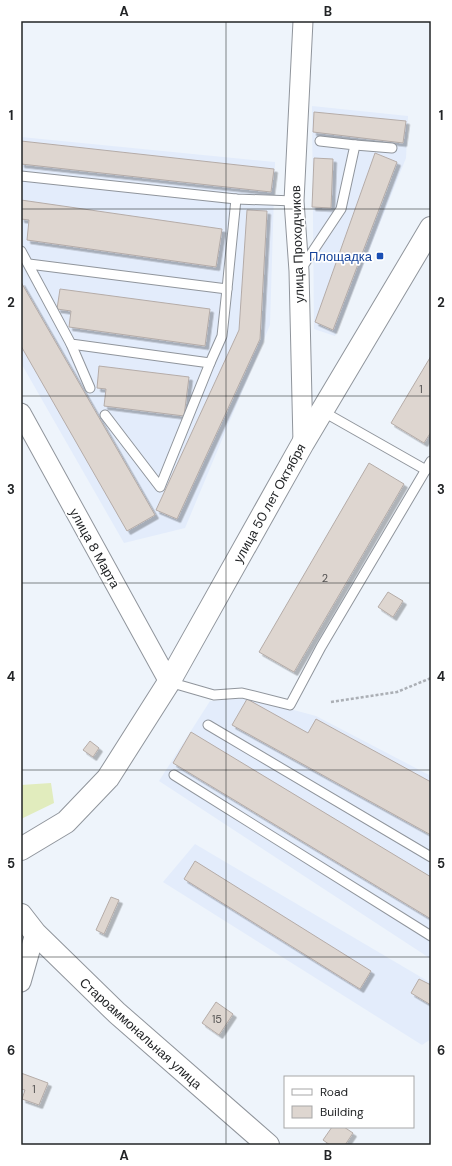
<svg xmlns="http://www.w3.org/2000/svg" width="452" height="1166" font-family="'DM Sans',sans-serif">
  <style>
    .built { fill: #e3ecfb }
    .green { fill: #e1ecbd }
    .building { fill: #ded6d0; stroke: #b5aca8; filter: url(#shadow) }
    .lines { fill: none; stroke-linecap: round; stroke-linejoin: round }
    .lane-casing { stroke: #90959c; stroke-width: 11 }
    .street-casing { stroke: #90959c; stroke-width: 21 }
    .secondary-casing { stroke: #90959c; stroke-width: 24 }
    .path { stroke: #abafb5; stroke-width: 2.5; stroke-dasharray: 3 2; stroke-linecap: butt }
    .lane { stroke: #fff; stroke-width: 9 }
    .street { stroke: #fff; stroke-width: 19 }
    .secondary { stroke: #fff; stroke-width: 22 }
    .grid { fill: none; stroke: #222426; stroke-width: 1; stroke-opacity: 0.55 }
    .transit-dot { fill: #1a4fb4; stroke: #fff; stroke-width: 1.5 }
    .labels { text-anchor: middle; stroke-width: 3.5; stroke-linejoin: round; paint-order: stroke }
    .number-label { font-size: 11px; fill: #515050 }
    .street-label { font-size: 13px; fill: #222426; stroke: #fff }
    .transit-label { font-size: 13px; fill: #164399; stroke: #fff; text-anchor: end }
    .neatline { fill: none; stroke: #222426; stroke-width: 1.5 }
    .grid-label { font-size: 13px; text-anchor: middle; font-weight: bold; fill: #222426 }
  </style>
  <defs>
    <filter id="shadow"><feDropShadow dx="3.5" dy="3.5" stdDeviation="0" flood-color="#0004"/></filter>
  </defs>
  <rect width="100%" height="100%" fill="#eef4fb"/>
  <g class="built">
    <path d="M312,106L408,116L406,158L335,336L314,329Z"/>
    <path d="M21,137L275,162L270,325L185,528L124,543L21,363Z"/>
    <path d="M249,698L316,716L431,776V959L159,781L210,701Z"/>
    <path d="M195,844L431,983V1039L422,1045L163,882Z"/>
  </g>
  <path class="green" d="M51,783L54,803L21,819V785Z"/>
  <g class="building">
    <path d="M314,112L406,121L403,143L313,132Z"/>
    <path d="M21,141L274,169L271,192L21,164Z"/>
    <path d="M375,153L397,162L333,330L315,322Z"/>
    <path d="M314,158L333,159L331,208L312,207Z"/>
    <path d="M21,200L222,229L216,267L27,240L29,220L21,219Z"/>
    <path d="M247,210L267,211L260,339L177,519L156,510L239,330Z"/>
    <path d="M21,282L155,515L127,531L21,346Z"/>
    <path d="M60,289L210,309L205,346L69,327L71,311L57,309Z"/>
    <path d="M431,356V432L424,443L391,423Z"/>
    <path d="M99,366L189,377L184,416L104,406L106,389L97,388Z"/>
    <path d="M369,463L404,484L294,672L259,652Z"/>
    <path d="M388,592L403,601L393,617L378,607Z"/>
    <path d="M247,699L308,733L316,719L431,782V835L232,725Z"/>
    <path d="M191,732L431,877V919L173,763Z"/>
    <path d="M90,741L99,748L93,757L83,750Z"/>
    <path d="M195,861L371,971L360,989L184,879Z"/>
    <path d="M111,897L119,900L104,934L96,930Z"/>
    <path d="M419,979L431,985V1005L411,993Z"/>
    <path d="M216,1002L233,1014L219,1035L202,1023Z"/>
    <path d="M21,1073L48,1083L39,1105L22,1099L25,1090L21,1089Z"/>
    <path d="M332,1127H344L353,1133L345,1145H330L323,1140Z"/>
  </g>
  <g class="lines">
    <g class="lane-casing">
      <g id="lane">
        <path d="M355,145L392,148"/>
        <path d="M21,176L236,199L294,201"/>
        <path d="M21,251L71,344L210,363L222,336L227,289L29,264"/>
        <path d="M301,269L341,209L355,145L320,141"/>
        <path d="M227,289L236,199"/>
        <path d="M71,344L90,388"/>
        <path d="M322,411L426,470"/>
        <path d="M105,415L160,487L210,363"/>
        <path d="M169,682L214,695L242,693L290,705L321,647L431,461"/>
        <path d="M208,725L431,857"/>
        <path d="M174,775L431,936"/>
      </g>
    </g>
    <g class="street-casing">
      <g id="street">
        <path d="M21,413L169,682"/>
        <path d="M303,443L299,271L294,201L303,21"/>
        <path d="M21,982L35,933"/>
      </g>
    </g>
    <g class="secondary-casing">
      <g id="secondary">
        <path d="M21,849L66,822L108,778L169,682L303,443L431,228"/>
        <path d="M21,915L35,933L117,1013L268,1145"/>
      </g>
    </g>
    <path class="path" d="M331,702L397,692L431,678"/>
    <use href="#lane" class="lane"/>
    <use href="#street" class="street"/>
    <use href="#secondary" class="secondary"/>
  </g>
  <path class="grid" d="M226,21V1145M21,209H431M21,396H431M21,583H431M21,770H431M21,957H431"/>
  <rect class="transit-dot" x="376" y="252" width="8" height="8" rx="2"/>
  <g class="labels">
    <g class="number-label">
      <text x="421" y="393">1</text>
      <text x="325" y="582">2</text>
      <text x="217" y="1023">15</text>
      <text x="34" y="1093">1</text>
    </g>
    <g class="street-label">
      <text transform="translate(297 244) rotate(-92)" y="5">улица Проходчиков</text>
      <text transform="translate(269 503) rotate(-61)" y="5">улица 50 лет Октября</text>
      <text transform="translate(95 548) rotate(61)" y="5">улица 8 Марта</text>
      <text transform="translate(141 1033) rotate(42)" y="5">Староаммональная улица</text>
    </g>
    <g class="transit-label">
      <text x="372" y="261">Площадка</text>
    </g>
  </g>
  <rect width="452" height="1166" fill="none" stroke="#ffffff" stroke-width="44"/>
  <rect x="284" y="1076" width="130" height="52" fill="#ffffff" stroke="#a7a7a8"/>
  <rect x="292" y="1089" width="20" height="6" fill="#ffffff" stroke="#a7a7a8"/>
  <text x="320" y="1096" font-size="12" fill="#222426">Road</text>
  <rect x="292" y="1106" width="20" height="12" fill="#ded6d0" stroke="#a7a7a8"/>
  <text x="320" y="1116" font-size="12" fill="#222426">Building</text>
  <rect x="22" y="22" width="408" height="1122" class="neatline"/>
  <g class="grid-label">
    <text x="124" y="16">A</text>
    <text x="328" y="16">B</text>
    <text x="11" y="120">1</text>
    <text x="441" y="120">1</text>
    <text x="11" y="307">2</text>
    <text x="441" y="307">2</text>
    <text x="11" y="494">3</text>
    <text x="441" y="494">3</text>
    <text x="11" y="681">4</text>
    <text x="441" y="681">4</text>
    <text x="11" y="868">5</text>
    <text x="441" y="868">5</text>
    <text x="11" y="1055">6</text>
    <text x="441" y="1055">6</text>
    <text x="124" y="1160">A</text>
    <text x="328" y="1160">B</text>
  </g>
</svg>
